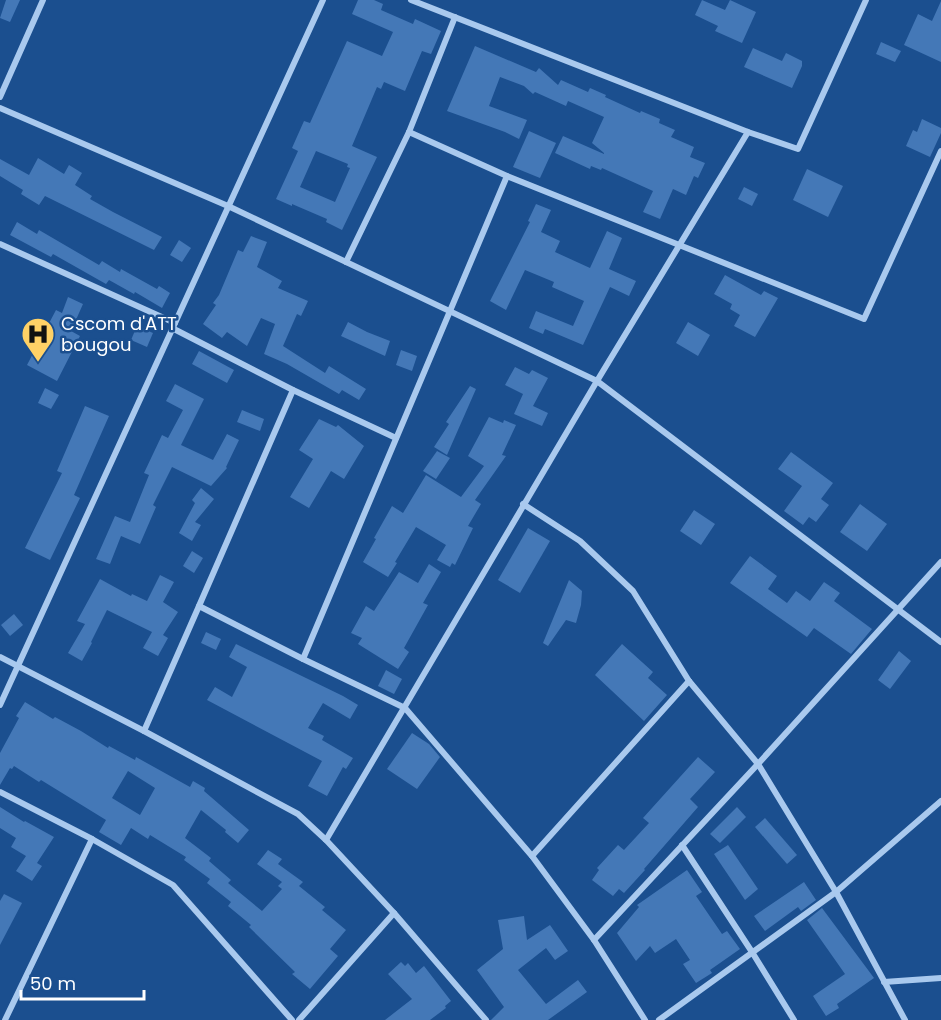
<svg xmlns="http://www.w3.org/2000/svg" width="941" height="1020" font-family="Poppins,sans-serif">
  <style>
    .building { fill: #4478b7; fill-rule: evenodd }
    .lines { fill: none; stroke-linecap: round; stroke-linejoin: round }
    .street { stroke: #a9c9ee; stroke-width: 6 }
    .labels { text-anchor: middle; stroke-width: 5; stroke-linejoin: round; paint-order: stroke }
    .poi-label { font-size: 18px; fill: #fff; stroke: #1b4f8f; text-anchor: start }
  </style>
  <rect width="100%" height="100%" fill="#1b4f8f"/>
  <g class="building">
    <path d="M6,0H20L10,22L0,18Z"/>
    <path d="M358,0H374L383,4L381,10L413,24L415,19L441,31L431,54L422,51L405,91L384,82L381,89L377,87L352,146L377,157L342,230L326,222L327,219L292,204V206L276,199L298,151L292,148L304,121L310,123L347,41L382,56L393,32L352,14ZM316,151L348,164L347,167L350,168L335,202L300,187Z"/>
    <path d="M702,0L725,10L730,0L756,12L742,43L715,31L718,26L695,15Z"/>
    <path d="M941,1V62L904,45L918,14L932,21Z"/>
    <path d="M881,42L901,51L895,62L876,54Z"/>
    <path d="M475,46L536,72L539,68L558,85L561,80L588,92L590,88L606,95L605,97L640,113L641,111L660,119L659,123L675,130L671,137L694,147L690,157L705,163L698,178L694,176L686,195L673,189L660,219L643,212L653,191L602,168L601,170L591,166L590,169L555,153L563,136L604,154V153L592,143L604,117L568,101L566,106L535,92L533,94L524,86L500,77L489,106L527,120L519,139L505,132L447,111Z"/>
    <path d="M753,48L782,61L786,53L802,61V66L792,88L744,67Z"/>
    <path d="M922,119L941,128V133L930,157L906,146L913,130L917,132Z"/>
    <path d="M529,131L556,143L540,178L513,167Z"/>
    <path d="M38,158L64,174L69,165L82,173L75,185L92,196L90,199L113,212L162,237L154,250L45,196L39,205L21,194L23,190L0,176V159L29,175Z"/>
    <path d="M807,169L843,186L828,217L793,200Z"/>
    <path d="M744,187L758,194L752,206L738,199Z"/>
    <path d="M536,204L551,210L541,232L560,241L555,252L590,268L607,231L622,238L609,269L636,281L629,296L610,287L583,345L545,329L543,334L529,328L536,311L573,326L584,301L552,287L554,282L525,270L506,310L490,301L530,222L528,221Z"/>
    <path d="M17,222L37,234L39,230L99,265L102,261L120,272L121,269L157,289L159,286L170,293L162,308L135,292L134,294L109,280L106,284L53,254L51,257L10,235Z"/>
    <path d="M251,236L267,242L257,267L282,281L278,288L308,301L301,316L297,314L283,346L325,373L329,366L366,389L359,400L342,390L339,394L287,364L264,354L275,324L261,318L247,346L227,332L222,338L203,324L216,305L213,303L219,295L238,250L243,252Z"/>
    <path d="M179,240L191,248L182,262L170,255Z"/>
    <path d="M725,275L761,295L764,291L778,298L755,337L734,326L740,315L730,309L732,304L714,294Z"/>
    <path d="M68,297L83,304L71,331L80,336L57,381L27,365L56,310L62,313Z"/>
    <path d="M348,322L367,332L390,341L385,356L341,336Z"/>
    <path d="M688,322L710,335L698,356L676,343Z"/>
    <path d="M137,326L153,333L147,347L131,340Z"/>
    <path d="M401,350L417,356L412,371L396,365Z"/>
    <path d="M199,351L234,370L227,383L192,364Z"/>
    <path d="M515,367L529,374L532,370L548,378L533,406L548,413L542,426L514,414L523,394L505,385Z"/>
    <path d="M175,384L204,399L181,445L213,460L227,434L239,440L226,467L227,468L211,486L172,467L153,505L156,507L140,544L121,536L110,564L96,559L115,516L130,522L149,475L144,473L162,435L168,438L183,410L166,401Z"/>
    <path d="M470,386L476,389L447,455L434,447L449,424L446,422Z"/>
    <path d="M45,388L59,395L51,409L38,403Z"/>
    <path d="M85,406L109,416L74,495L80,498L50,560L25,548L62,473L57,471Z"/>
    <path d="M242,410L264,419L260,431L237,422Z"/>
    <path d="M489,417L503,423L504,420L516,425L502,455L506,456L475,500L481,504L468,526L473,528L455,565L452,563L450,567L437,560L446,545L416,527L395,562L397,563L388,577L363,562L376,539L374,538L392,506L403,513L426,475L461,497L484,466L468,456Z"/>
    <path d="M319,419L336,427L338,425L364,446L344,479L331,471L309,508L290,497L313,459L299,450Z"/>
    <path d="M437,451L450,458L436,479L423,471Z"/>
    <path d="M791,452L833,483L821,499L829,505L816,522L809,517L803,525L784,511L802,486L778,469Z"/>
    <path d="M201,488L214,499L195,522L201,525L192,541L179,533L195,503L192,500Z"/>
    <path d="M860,504L887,524L867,551L840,532Z"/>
    <path d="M694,510L715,524L701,545L680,531Z"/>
    <path d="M528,528L550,541L520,593L498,580Z"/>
    <path d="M192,551L203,558L194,573L183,566Z"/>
    <path d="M750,556L777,576L768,589L787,603L796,591L810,601L824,582L840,593L834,601L872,629L851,654L814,628L807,637L730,583Z"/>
    <path d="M429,564L441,572L423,603L428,605L404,648L409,652L398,669L358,644L362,638L351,633L366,606L374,611L399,572L418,583Z"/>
    <path d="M160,575L174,582L163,602L178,612L163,635L168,638L158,656L143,648L152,632L107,610L91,642L92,643L82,661L68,653L85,624L77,621L100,579L131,596L132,594L147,601Z"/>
    <path d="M569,580L582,591L581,605L576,623L566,620L548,646L543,643Z"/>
    <path d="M14,614L23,625L10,636L1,625Z"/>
    <path d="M206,632L221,639L216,650L201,643Z"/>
    <path d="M236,644L343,696L358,705L350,719L323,703L308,728L324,736L322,740L353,758L346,769L343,767L327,796L308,786L322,761L207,700L215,687L232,697L247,667L229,657Z"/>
    <path d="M622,644L653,672L648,678L667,695L644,721L595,675Z"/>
    <path d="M899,651L911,661L890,689L878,680Z"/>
    <path d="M386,670L402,679L394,694L378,686Z"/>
    <path d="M25,702L53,719L55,717L81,731L108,748L109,746L135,760L136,757L190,787L193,781L205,788L204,791L249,830L238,843L225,832L226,830L201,810L185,838L211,858L209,861L231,880L228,883L262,911L282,889L278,886L282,882L257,864L268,850L282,859L278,864L303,882L299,886L325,907L322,910L346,930L330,949L338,956L310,989L292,974L295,972L249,927L251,925L228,906L231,902L207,883L210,879L184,860L186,857L150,835L148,839L131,828L121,845L99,832L106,820L41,780L39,782L14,766L12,769L10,768L0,785V753L19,718L16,716ZM128,771L155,788L140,815L112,798Z"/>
    <path d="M412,733L429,744L440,757L417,789L387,769Z"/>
    <path d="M698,757L715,772L690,799L698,807L644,869L645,870L624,893L619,889L613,896L592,880L599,870L597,868L618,845L624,850L649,823L643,818Z"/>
    <path d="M0,807L24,822L25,821L54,837L37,863L42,866L32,881L16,871L26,856L11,847L16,838L0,828Z"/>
    <path d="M737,807L746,817L720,843L710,834Z"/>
    <path d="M765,818L797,855L787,864L755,827Z"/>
    <path d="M728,845L758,889L745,900L714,854Z"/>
    <path d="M687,870L702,892L696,896L722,934L727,931L740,949L710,970L712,973L696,983L683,964L690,960L676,939L655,953L650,946L636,961L617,933L639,907L637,905Z"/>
    <path d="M804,882L816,900L801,911L798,907L765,931L754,916Z"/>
    <path d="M4,894L22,903L0,945V901Z"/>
    <path d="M822,908L874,978L837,1004L839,1008L826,1016L813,996L845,974L807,920Z"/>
    <path d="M524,916L527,940L550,925L568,951L555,960L546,948L518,970L546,1004L578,980L587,992L548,1020H491L504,1007L477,970L503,949L498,920Z"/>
    <path d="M401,962L405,966L408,963L416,973L424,966L451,1001L445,1006L446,1008L430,1020H385L412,999L388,974Z"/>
  </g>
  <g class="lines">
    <g class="street">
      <path d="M411,0L748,132L798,149L866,0"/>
      <path d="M0,97L43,0"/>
      <path d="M0,108L228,206L597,381L941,642"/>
      <path d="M409,132L507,176L864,319L941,151"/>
      <path d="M0,244L175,323"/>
      <path d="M346,262L409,132L455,17"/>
      <path d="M172,328L293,390L396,438"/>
      <path d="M523,504L580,541L633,591L689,681L758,764L836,892L905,1020"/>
      <path d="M199,606L293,390"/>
      <path d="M0,657L144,731L298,814L326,840L394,913L486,1020"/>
      <path d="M303,659L507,176"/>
      <path d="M0,705L323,0"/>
      <path d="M144,731L199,606L303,659L405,708L532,856L594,940L645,1020"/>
      <path d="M0,792L92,839L173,885L292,1020"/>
      <path d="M326,840L597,381L748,132"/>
      <path d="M682,845L752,952L794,1020"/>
      <path d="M532,856L689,681"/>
      <path d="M594,940L758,764L941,562"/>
      <path d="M884,982L941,978"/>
      <path d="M5,1020L92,839"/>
      <path d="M299,1020L394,913"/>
      <path d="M659,1020L836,892L941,801"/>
    </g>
  </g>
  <defs>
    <g id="hospital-pin" transform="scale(1.725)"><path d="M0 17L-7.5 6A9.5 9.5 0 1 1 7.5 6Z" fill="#ffd166" stroke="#1b4f8f"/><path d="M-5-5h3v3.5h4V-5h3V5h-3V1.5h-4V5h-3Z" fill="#111"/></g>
  </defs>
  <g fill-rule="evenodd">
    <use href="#hospital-pin" x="38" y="334"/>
  </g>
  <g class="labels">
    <g class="poi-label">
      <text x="61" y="330">Cscom d'ATT<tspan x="61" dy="21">bougou</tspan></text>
    </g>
  </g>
  <path d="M21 990v9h123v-9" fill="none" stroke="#ffffff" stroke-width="3"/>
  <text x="30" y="990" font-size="18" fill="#ffffff" stroke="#1b4f8f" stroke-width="4.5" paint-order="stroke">50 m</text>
</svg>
